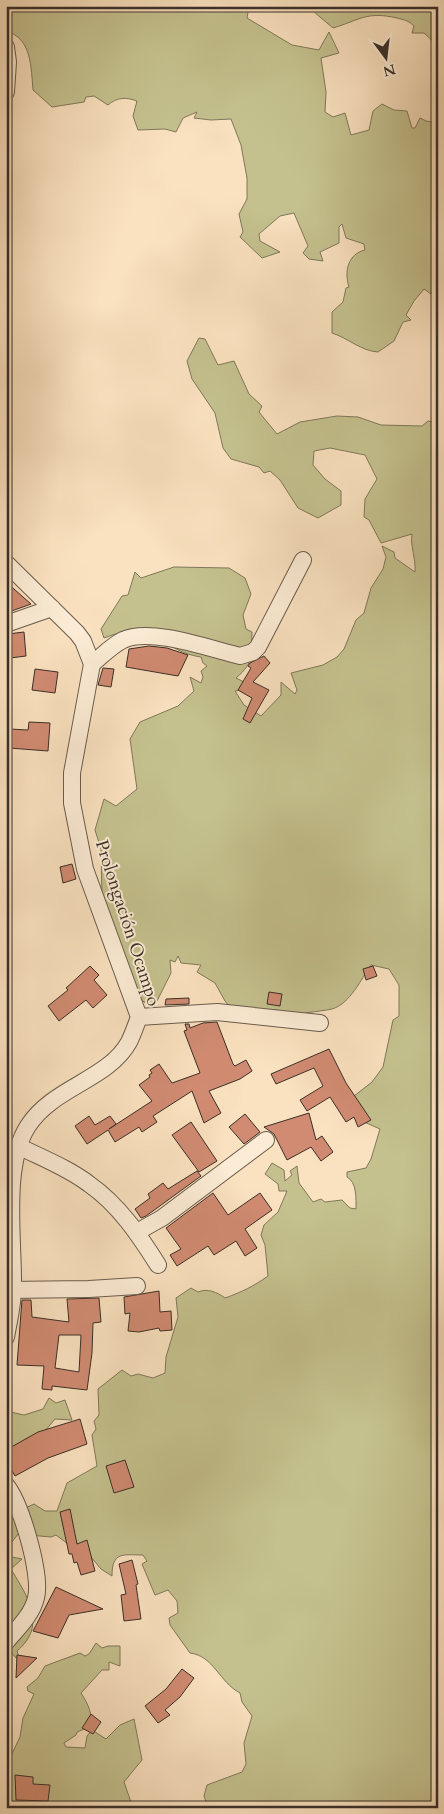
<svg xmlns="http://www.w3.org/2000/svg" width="444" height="1814" font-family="Cardo,serif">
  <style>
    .green { fill: #c4c18e; stroke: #7f785b }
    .building { fill: #d18b72; stroke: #3a2f28; fill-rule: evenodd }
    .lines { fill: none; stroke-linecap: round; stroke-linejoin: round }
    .minor-casing { stroke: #6a5c4e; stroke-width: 18 }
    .minor { stroke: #fcecd5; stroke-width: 16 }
    .labels { text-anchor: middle; stroke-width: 4; stroke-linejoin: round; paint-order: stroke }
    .street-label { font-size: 18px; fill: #3a2f28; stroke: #fcecd5 }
  </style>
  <rect width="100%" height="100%" fill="#fae1bf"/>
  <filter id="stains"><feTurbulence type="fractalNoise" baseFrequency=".004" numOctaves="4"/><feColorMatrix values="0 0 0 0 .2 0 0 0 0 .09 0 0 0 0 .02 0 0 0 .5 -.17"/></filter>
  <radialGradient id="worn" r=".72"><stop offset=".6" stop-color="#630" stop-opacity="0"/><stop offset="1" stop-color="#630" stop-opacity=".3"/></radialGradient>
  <g class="green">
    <path d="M6,6H249L247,18L292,45L319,50L329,32L339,53L321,58L326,92L325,112L333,117L345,113L351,135L369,130L373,111L382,104L394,110L407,111L412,128H415L420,118L426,121L438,123V281L431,294L424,289L414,301L406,315L411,320L403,322L394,341L378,352C361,351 348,338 332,333V312L343,302L346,288L349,287C344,271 348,254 365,250L364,244L346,238L342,224L339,227V243L320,252L323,261L309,259L303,253L308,246L294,213L280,216L259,234L260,241L280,252L262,258L240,237L243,232L239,214L247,199V178L241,145L231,119L211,120L194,118L197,112L183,118L176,132L165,129L138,130L133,116L137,101C126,97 117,97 108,105L94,96L86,97L84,102L52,107L33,90C31,68 32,38 6,31Z"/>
    <path d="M307,6H438V46L424,33H412L414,26C408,20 404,20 397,18C366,11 360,20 333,28Z"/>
    <path d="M199,338L205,339L218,365L234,361L249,394L262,406L259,412L277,434L300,422L337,416L358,417L381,425L422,426L428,421L438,423V1808H208L204,1796L207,1785L242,1772L246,1764L244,1743L252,1716L242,1702L240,1693C219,1682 214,1656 190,1653L170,1625L169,1618L178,1613L177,1601L168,1590L155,1595L142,1564L147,1561L143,1555C123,1555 112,1551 112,1576L101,1569L91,1557L76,1550L56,1535L51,1537L18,1534L9,1546L12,1557L22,1559L11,1569C27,1596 48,1625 17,1651L19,1657L16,1658L11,1652L6,1655V1487L23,1509L34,1504L45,1511H57L67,1483L97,1466L92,1435L96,1429L94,1421L99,1415L98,1389L122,1370L131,1376L138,1374L153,1378L165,1373L166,1357L178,1317L176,1298L191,1288L198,1292C207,1288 217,1292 225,1298C242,1292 254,1286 268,1276L265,1245L261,1235L264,1225L278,1212L287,1191H279L278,1184L265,1174L272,1163L284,1170L285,1181L292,1175L290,1171L297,1166L299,1183L313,1202L321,1199L325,1202L342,1200L350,1208L356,1209C356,1199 357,1182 347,1177V1172L366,1168L371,1159L380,1129L362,1121L354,1096L372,1082L383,1067L393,1020L399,1016V985L389,969L371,965C361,979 350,1004 332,1009C317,1012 303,1012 289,1017L277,1010L240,1020L225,1001L215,983L197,972L201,965L181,963L178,956L175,962L170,960L171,973L154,1007L144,1002L134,991L102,898L101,849L95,830L104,799L116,806L137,789L130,739L140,722L178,706L194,691L190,677L201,683L203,677L201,671L207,666L203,663L201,657C181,654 174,647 157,638C148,634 139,635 130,629L104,638L101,629L122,596L128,595L135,572L141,578L174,567L229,568L245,578L251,594L243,615L246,629L252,632C251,654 255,662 236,678L248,684L246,689L235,691L244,705L261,716L281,695V682L295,694L297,690L291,673L323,665L337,657L344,649L356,620L364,613L371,588L383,569L386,557L382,546L394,552L395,558L415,572C416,558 410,546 412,534L381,543L369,520L364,517L365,499L377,479L365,455L330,448L314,451L313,465L325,479L341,491V505L318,518L298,508L280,480L270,471L264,473L259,467L231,459L223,448L215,413L192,379L187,361Z"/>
    <path d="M49,1398L56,1403L65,1400L72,1420L55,1419L10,1473L6,1467V1411L24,1415L43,1409Z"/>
    <path d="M96,1643L102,1648L108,1646H120V1666L109,1662V1670H102L81,1693C88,1704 94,1715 89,1727L77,1732L76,1735L64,1743L66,1747L85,1748L87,1736L92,1730L106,1739L120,1725L134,1719L142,1760L124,1782L133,1808H6V1779L9,1778L8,1762L20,1737L23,1718L34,1694L28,1691L27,1687L38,1678L45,1666L80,1653L85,1656L89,1654Z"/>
  </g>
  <g class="building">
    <path d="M6,582L31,604L6,613Z"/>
    <path d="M24,632L26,656L10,658L8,634Z"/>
    <path d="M149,646L167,648L188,655L178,676L126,667L129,649Z"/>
    <path d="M264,656L270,663L253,682L269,690L250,723L243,719L252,698L238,690L251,668L248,666L250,663Z"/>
    <path d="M103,668L114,669L111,687L98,685Z"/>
    <path d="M35,669L58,672L55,693L32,690Z"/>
    <path d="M29,722L50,723L48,751L9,748L10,729L28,730Z"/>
    <path d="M72,864L76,879L63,883L60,867Z"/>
    <path d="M90,966L99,975L94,980L107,995L93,1008L86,1000L59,1021L48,1006L68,990L66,988Z"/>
    <path d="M373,966L377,976L366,980L363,969Z"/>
    <path d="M269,992L282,994L280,1006L267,1004Z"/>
    <path d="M189,998V1004L165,1005L166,999Z"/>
    <path d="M217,1022L233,1064L235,1066L246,1060L252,1071L240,1079L209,1091L221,1113L204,1123L192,1091L153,1116L157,1122L142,1132L139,1127L115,1142L108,1130L87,1144L75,1126L89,1116L95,1125L110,1116L116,1124L109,1129L152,1101L139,1085L150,1077L149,1075L152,1073L150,1070L159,1064L172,1083L200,1073L184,1031L187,1030L185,1024H189L190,1028L203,1023Z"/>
    <path d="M329,1049L346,1083L371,1120L358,1127L354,1117L346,1122L330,1097L307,1111L300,1100L323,1086L314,1068L276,1084L271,1074Z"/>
    <path d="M309,1113L316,1140L322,1136L333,1152L321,1161L311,1147L287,1160L274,1134L264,1127Z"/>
    <path d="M245,1114L260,1132L244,1144L229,1127Z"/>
    <path d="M191,1122L217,1161L199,1172L172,1135Z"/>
    <path d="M197,1171L201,1176L146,1216L141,1218L135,1209L150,1198L148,1194L163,1183L168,1189Z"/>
    <path d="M213,1193L228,1215L260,1193L272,1210L245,1229L257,1248L245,1256L236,1241L214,1255L208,1246L177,1266L170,1255L181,1249L166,1228Z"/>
    <path d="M159,1291L160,1312L171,1311L172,1330L160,1331L159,1328L139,1332L128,1331L130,1313L125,1314L124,1297Z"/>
    <path d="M99,1298L101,1322L93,1323L92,1353L87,1390L52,1386V1390L42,1389L44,1366L17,1365L22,1300H31L32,1317L69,1322L67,1299ZM59,1335H81L79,1372L55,1368Z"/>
    <path d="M80,1419L87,1444L48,1458L15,1476L6,1460V1450L38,1432Z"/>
    <path d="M125,1460L134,1487L114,1493L106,1466Z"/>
    <path d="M70,1509L77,1544L87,1540L95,1571L81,1575L77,1562L74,1563L72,1554H69L60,1512Z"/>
    <path d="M132,1560L138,1584L136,1585L141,1619L124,1621L121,1595L126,1594L119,1564Z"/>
    <path d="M56,1587L103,1609L69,1615L58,1638L33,1631Z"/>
    <path d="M17,1655L37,1658L16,1678Z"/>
    <path d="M182,1669L194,1678L180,1697L165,1710L170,1715L158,1723L145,1706L166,1689Z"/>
    <path d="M91,1714L101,1722L93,1734L82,1728Z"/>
    <path d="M15,1775L33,1777V1784L50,1785L48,1801L16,1800Z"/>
  </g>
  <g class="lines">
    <g class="minor-casing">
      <g id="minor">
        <path d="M6,47L8,62L6,92"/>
        <path d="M6,563L77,633L83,641L92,664L72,773V803L85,869L139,1017C136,1025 133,1034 129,1042C108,1080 53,1087 28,1126C2,1166 14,1241 13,1288C13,1304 9,1321 6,1337"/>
        <path d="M6,624L52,608"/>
        <path d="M92,664C102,656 111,646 123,640C151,627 210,649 240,656L253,652L258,647L303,560"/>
        <path d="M139,1017L217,1012L320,1023"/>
        <path d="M18,1146C42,1158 68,1168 89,1184C119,1205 139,1235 158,1265"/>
        <path d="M137,1232L162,1218L266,1140"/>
        <path d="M6,1290L89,1289L137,1286"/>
        <path d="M6,1485C21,1503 42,1575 36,1598C32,1615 17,1629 6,1642"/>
      </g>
    </g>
    <use href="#minor" class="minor"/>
  </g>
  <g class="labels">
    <g class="street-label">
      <text transform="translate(128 923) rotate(72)" y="6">Prolongación Ocampo</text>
    </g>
  </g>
  <rect width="444" height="1814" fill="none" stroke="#fae1bf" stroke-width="25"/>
  <rect x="8" y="8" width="429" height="1799" fill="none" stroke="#3a2f28" stroke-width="2.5"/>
  <rect x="12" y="12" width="419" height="1789" fill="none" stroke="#3a2f28"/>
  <g transform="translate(386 58) rotate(165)" stroke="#fcecd5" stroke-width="4" paint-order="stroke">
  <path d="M0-4L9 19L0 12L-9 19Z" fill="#3a2f28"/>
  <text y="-8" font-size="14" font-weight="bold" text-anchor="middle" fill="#3a2f28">N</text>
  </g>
  <rect width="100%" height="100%" filter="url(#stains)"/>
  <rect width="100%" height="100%" fill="url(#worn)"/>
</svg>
